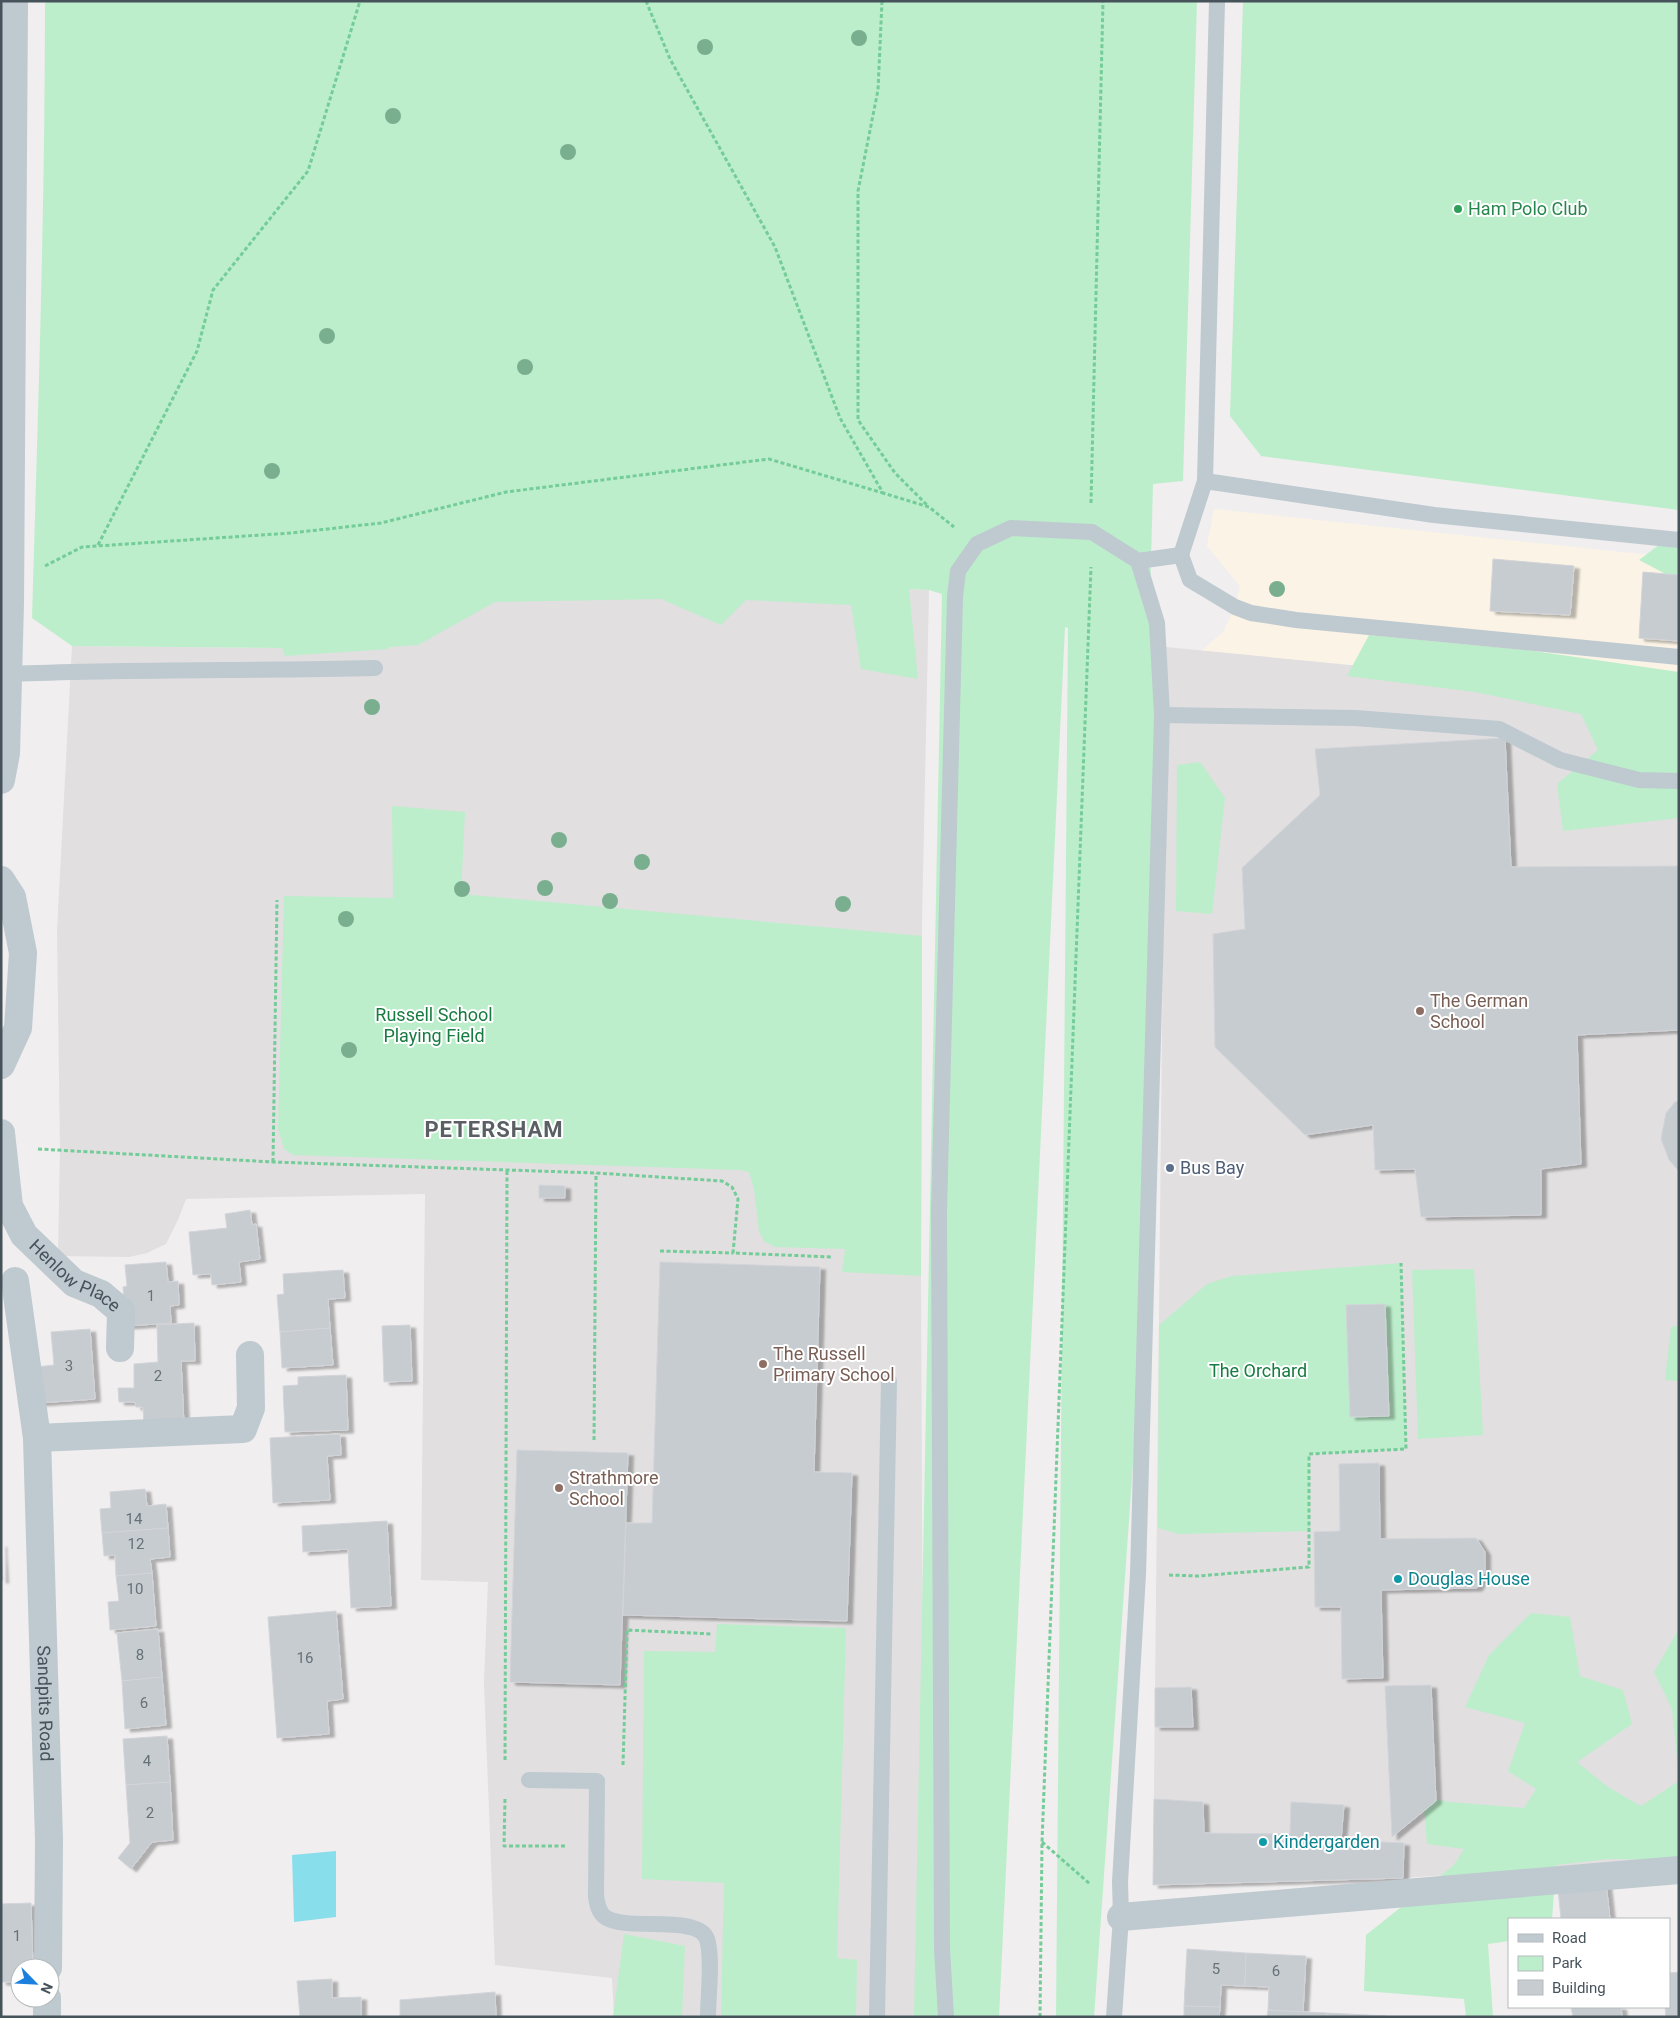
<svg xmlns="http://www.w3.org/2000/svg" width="1680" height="2018" font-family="Roboto,sans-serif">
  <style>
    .commercial { fill: #fbf4e6 }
    .education { fill: #e1dfe0 }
    .green { fill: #bceecb }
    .water { fill: #89deeb }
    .building { fill: #c7ccd0; stroke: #d2d4d9; filter: url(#shadow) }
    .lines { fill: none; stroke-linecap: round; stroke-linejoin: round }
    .path { stroke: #74cc99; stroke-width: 3; stroke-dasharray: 4 2.5; stroke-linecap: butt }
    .lane { stroke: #bec9d0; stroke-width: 16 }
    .street { stroke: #bec9d0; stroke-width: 28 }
    .tree { fill: #79af8f }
    .leisure-dot { fill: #2e9e5b; stroke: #fff; stroke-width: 2 }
    .education-dot { fill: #8d6e63; stroke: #fff; stroke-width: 2 }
    .service-dot { fill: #5c6f8a; stroke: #fff; stroke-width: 2 }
    .culture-dot { fill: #0f9aa8; stroke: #fff; stroke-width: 2 }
    .labels { text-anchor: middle; stroke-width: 4; stroke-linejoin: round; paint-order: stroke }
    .number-label { font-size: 15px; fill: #667178 }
    .leisure-label { font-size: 18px; fill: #27864d; stroke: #fff; text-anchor: start }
    .education-label { font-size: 18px; fill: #785e54; stroke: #fff; text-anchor: start }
    .park-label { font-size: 18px; fill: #187b41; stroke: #fff }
    .service-label { font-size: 18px; fill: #4e5e75; stroke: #fff; text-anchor: start }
    .street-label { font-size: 18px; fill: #46535b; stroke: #fff }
    .culture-label { font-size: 18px; fill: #0d838f; stroke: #fff; text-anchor: start }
    .district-label { font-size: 22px; font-weight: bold; letter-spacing: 1px; fill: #5a5f63; stroke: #fff }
  </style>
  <defs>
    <filter id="shadow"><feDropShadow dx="5.5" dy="3" stdDeviation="1" flood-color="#0004"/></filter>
  </defs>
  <rect width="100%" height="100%" fill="#f0eeee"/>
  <path class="commercial" d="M1214,509L1679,558V697L1201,651L1223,632L1235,607L1240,586L1207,546Z"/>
  <g class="education">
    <path d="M490,568L929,590L922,921L921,1276L924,1953L929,2017H614L612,1978L495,1965L484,1682L488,1582L421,1580L425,1194L186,1199L178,1220L166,1244L147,1253L129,1257L58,1256L60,1150L57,931L72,646L388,649Z"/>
    <path d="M1166,647L1679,697V1859L1403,1878L1153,1885Z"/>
  </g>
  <g class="green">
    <path d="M45,1H1197L1183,481L1153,484L1150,600L1157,623L1146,1279L1094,2017H1056L1068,628L1065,627L999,2017H914L942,594L929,590L909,589L918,679L861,669L851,605L746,600L721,625L661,599L495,602L418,645L390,647L388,649L285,656L282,648L72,646L32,618C38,412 45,208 45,1Z"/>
    <path d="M1243,1H1679V510L1261,456L1230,416Z"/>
    <path d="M1679,530V581L1639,560Z"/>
    <path d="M1369,635L1527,650L1679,672V818L1563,831L1557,784L1598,750L1581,714L1475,692L1347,676Z"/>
    <path d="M1200,762L1225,798L1212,914L1176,911L1177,765Z"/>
    <path d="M392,806L465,812L461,894L922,936L921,1276L842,1272L845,1249L775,1247L764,1241L759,1231L754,1189L749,1172L740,1170L293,1155L284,1149L278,1129L284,896L393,898Z"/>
    <path d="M1401,1263L1406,1449L1309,1454L1310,1531L1179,1534L1158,1528L1159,1325L1207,1284L1232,1276Z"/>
    <path d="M1474,1269L1483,1435L1418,1439L1412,1270Z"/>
    <path d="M1679,1325V1381L1665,1380L1671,1327Z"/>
    <path d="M1531,1613L1570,1617L1580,1676L1623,1690L1632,1724L1577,1762L1608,1787L1641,1806L1679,1781V1860L1608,1859L1556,1865L1552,1919H1509V1941L1488,1944L1493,2017H1466L1464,1999L1364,1991L1366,1935L1454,1865L1464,1849L1427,1844L1423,1797L1450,1802L1524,1808L1536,1789L1508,1771L1525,1723L1465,1707L1489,1655Z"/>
    <path d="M717,1624L846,1628L837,1958L857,1960L856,2017H721L724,1883L642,1879L644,1651L715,1652Z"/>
    <path d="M1679,1629V1778L1672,1709L1654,1672Z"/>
    <path d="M624,1934L685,1946L682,2017H613Z"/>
  </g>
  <path class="water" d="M336,1851V1917L294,1922L292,1855Z"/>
  <g class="building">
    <path d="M1493,559L1574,566L1570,615L1490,611Z"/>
    <path d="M1643,572L1679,575V641L1639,638Z"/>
    <path d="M1505,738L1511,867L1679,866V1030L1577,1035L1581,1164L1541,1169V1215L1421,1217L1415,1169L1375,1170L1373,1125L1305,1135L1215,1047L1213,934L1245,929L1242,868L1320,795L1315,749Z"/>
    <path d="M1679,1101V1171L1669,1160L1661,1139L1666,1113L1675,1102Z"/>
    <path d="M539,1185L565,1186V1198H539Z"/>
    <path d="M250,1210L252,1225L256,1224L260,1259L239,1262L241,1282L212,1285L211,1274L193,1275L189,1232L227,1228L225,1214Z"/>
    <path d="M166,1262L168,1282L178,1281L179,1305L170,1306L171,1323L126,1326L123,1287L127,1286L125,1265Z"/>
    <path d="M660,1262L820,1267L814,1472L852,1473L847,1621L623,1615L626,1523H652Z"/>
    <path d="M343,1270L345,1298L328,1299L330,1328L280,1332L277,1295L284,1294L283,1274Z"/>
    <path d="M1385,1304L1389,1416L1350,1417L1346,1305Z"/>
    <path d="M194,1323L195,1361H181L184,1425L144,1426L143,1407H136L135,1402H119L118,1388H134V1364L158,1362L157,1325Z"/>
    <path d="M410,1325L412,1381L384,1382L382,1326Z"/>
    <path d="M330,1328L333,1365L282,1368L280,1332Z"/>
    <path d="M90,1329L95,1399L38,1403L36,1367L54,1365L51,1332Z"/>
    <path d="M346,1375L348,1430L285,1432L283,1386L298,1385V1377Z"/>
    <path d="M340,1434L341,1455L327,1456L330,1500L273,1503L270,1438Z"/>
    <path d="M517,1450L628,1453L620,1685L510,1682Z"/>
    <path d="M1379,1463L1380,1539L1476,1538L1485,1552V1571L1477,1588L1381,1590L1383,1678L1342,1679L1341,1607H1315L1314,1532L1340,1531L1339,1464Z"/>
    <path d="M145,1489L147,1506L166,1504L168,1528L102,1533L100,1509L111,1508L110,1492Z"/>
    <path d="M387,1521L391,1606L351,1608L348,1549L303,1552L302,1526Z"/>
    <path d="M168,1528L170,1557L150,1559L152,1573L116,1576L115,1555L104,1556L102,1533Z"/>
    <path d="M1,1544L3,1580H1Z"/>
    <path d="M152,1573L156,1626L110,1630L108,1602L119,1601L116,1576Z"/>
    <path d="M336,1611L343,1699L327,1701L329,1734L277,1738L268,1617Z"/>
    <path d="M158,1629L162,1677L122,1681L117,1633Z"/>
    <path d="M162,1677L166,1725L125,1729L122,1681Z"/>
    <path d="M1431,1685L1436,1801L1392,1837L1385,1686Z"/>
    <path d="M1191,1687L1193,1727H1155V1688Z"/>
    <path d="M167,1736L170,1782L126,1785L123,1739Z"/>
    <path d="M170,1782L173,1840L152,1842L131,1869L118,1858L130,1843L126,1785Z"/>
    <path d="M1154,1799L1203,1802L1204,1833L1290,1834L1291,1802L1344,1805L1341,1840L1404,1843L1403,1878L1153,1885Z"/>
    <path d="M1606,1883L1610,1919H1561L1558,1889Z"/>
    <path d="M31,1903L33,1968H20V1982H1V1904Z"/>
    <path d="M1187,1949L1246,1953L1245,1986L1221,1985L1220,2007L1184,2006Z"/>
    <path d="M1246,1953L1306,1956L1303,2012L1268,2010L1269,1987L1245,1986Z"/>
    <path d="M1679,1972V2017H1666L1665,2007H1669V1973Z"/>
    <path d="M332,1979V1998L361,1997V2017H300L297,1981Z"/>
    <path d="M495,1992L496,2017H400V2000Z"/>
    <path d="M1184,2006L1220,2007L1219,2017H1184Z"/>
    <path d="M1571,2007H1621L1622,2017H1573Z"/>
    <path d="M1268,2010L1327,2013V2017H1267Z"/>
    <path d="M1327,2013L1387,2016V2017H1327Z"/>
  </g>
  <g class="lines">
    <g class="path">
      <path d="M646,1L670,59L775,247L840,418L883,493L929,507L954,527"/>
      <path d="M882,1L878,90L858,191V420L895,473L928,506"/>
      <path d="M1091,503L1103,1"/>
      <path d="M98,545L197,351L213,290L308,171L360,1"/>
      <path d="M45,566L82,547L291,533L381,523L506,492L769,459L883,493"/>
      <path d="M38,1149L273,1162L596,1173L722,1181L732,1187L738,1199L733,1253L833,1257"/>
      <path d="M273,1162L277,900"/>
      <path d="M660,1251L733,1253"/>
      <path d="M594,1440L596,1173"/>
      <path d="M1169,1575L1198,1576L1309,1567V1454L1406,1449L1401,1263"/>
      <path d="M505,1760L507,1171"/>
      <path d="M623,1765L627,1630L712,1634"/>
      <path d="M505,1799L504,1846H566"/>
      <path d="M1042,1842L1090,1884"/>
      <path d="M1040,2017L1042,1842L1091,567"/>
    </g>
    <g class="lane">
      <path d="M1205,481L1217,1"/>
      <path d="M1181,555L1190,580L1235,607L1251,613L1296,620L1679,657"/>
      <path d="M1138,561L1181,555L1205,481L1434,515L1679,540"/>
      <path d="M9,674C131,669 253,671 375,668"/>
      <path d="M1162,715L1355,718L1499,729L1560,760L1639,780L1679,781"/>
      <path d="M529,1780L597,1781L596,1896C597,1903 598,1912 605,1917C626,1932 698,1914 707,1939C713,1958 708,1996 708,2017"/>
      <path d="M877,2017L889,1381"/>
      <path d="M946,2017L942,1949L939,1211L955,597L958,571L977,544L1011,528L1092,532L1138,561L1157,623L1162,715L1138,1574L1120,1882L1121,1917L1114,2017"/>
    </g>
    <g class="street">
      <path d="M1,780L6,753L10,603L14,1"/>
      <path d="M1,880L12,897L23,953L18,1028L1,1065"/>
      <path id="s1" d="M1,1133L9,1206L24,1235L74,1283L101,1294L121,1311L120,1348"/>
      <path id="s2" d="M15,1281L37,1438L49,1840L48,1968"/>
      <path d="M37,1438L243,1429L251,1408L250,1355"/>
      <path d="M1121,1917L1679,1870"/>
      <path d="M47,2017V1998"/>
    </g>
  </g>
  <g class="tree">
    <circle cx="859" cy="38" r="8"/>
    <circle cx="705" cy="47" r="8"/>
    <circle cx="393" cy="116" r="8"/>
    <circle cx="568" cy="152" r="8"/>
    <circle cx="327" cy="336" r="8"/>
    <circle cx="525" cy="367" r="8"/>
    <circle cx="272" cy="471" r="8"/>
    <circle cx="1277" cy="589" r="8"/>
    <circle cx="372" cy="707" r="8"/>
    <circle cx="559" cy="840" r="8"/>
    <circle cx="642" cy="862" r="8"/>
    <circle cx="545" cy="888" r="8"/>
    <circle cx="462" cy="889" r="8"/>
    <circle cx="610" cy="901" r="8"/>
    <circle cx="843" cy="904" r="8"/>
    <circle cx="346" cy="919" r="8"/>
    <circle cx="349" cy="1050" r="8"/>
  </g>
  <circle class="leisure-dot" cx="1458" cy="209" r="5"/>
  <g class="education-dot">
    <circle cx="1420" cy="1011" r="5"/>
    <circle cx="763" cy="1364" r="5"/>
    <circle cx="559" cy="1488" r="5"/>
  </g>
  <circle class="service-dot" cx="1170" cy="1168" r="5"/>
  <g class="culture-dot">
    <circle cx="1398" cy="1579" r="5"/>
    <circle cx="1263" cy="1842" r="5"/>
  </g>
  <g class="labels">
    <g class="number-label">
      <text x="151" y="1301">1</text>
      <text x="69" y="1371">3</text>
      <text x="158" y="1381">2</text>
      <text x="134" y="1524">14</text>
      <text x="136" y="1549">12</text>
      <text x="135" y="1594">10</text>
      <text x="140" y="1660">8</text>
      <text x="305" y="1663">16</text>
      <text x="144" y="1708">6</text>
      <text x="147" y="1766">4</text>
      <text x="150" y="1818">2</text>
      <text x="17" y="1941">1</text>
      <text x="1216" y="1974">5</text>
      <text x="1276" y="1976">6</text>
    </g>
    <g class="leisure-label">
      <text x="1468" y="215">Ham Polo Club</text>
    </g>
    <g class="education-label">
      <text x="1430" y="1007">The German<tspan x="1430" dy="21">School</tspan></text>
      <text x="773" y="1360">The Russell<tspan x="773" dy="21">Primary School</tspan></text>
      <text x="569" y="1484">Strathmore<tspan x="569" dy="21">School</tspan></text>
    </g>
    <g class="park-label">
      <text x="434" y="1021">Russell School<tspan x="434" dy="21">Playing Field</tspan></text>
      <text x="1258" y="1377">The Orchard</text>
    </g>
    <g class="service-label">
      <text x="1180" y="1174">Bus Bay</text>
    </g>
    <g class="street-label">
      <text dy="6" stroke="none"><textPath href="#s1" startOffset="172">Henlow Place</textPath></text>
      <text dy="6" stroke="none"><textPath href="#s2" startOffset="424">Sandpits Road</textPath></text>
    </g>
    <g class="culture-label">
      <text x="1408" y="1585">Douglas House</text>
      <text x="1273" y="1848">Kindergarden</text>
    </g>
    <g class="district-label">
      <text x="494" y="1137">PETERSHAM</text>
    </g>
  </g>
  <rect width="1680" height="2018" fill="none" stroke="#46535b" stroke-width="5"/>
  <rect x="1508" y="1918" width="162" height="90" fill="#ffffff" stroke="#b5babd"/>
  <rect x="1518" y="1934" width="25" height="8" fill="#bec9d0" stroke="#b5babd"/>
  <text x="1552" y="1943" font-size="15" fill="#46535b">Road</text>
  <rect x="1518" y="1956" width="25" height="15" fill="#bceecb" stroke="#b5babd"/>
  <text x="1552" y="1968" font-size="15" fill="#46535b">Park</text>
  <rect x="1518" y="1980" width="25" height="15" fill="#c7ccd0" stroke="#b5babd"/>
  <text x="1552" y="1993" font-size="15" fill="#46535b">Building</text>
  <g transform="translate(35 1983) rotate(114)"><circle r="24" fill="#ffffff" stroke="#b5babd"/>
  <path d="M0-4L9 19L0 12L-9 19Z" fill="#1b80dd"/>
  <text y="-8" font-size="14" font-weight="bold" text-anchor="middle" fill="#46535b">N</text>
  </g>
</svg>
